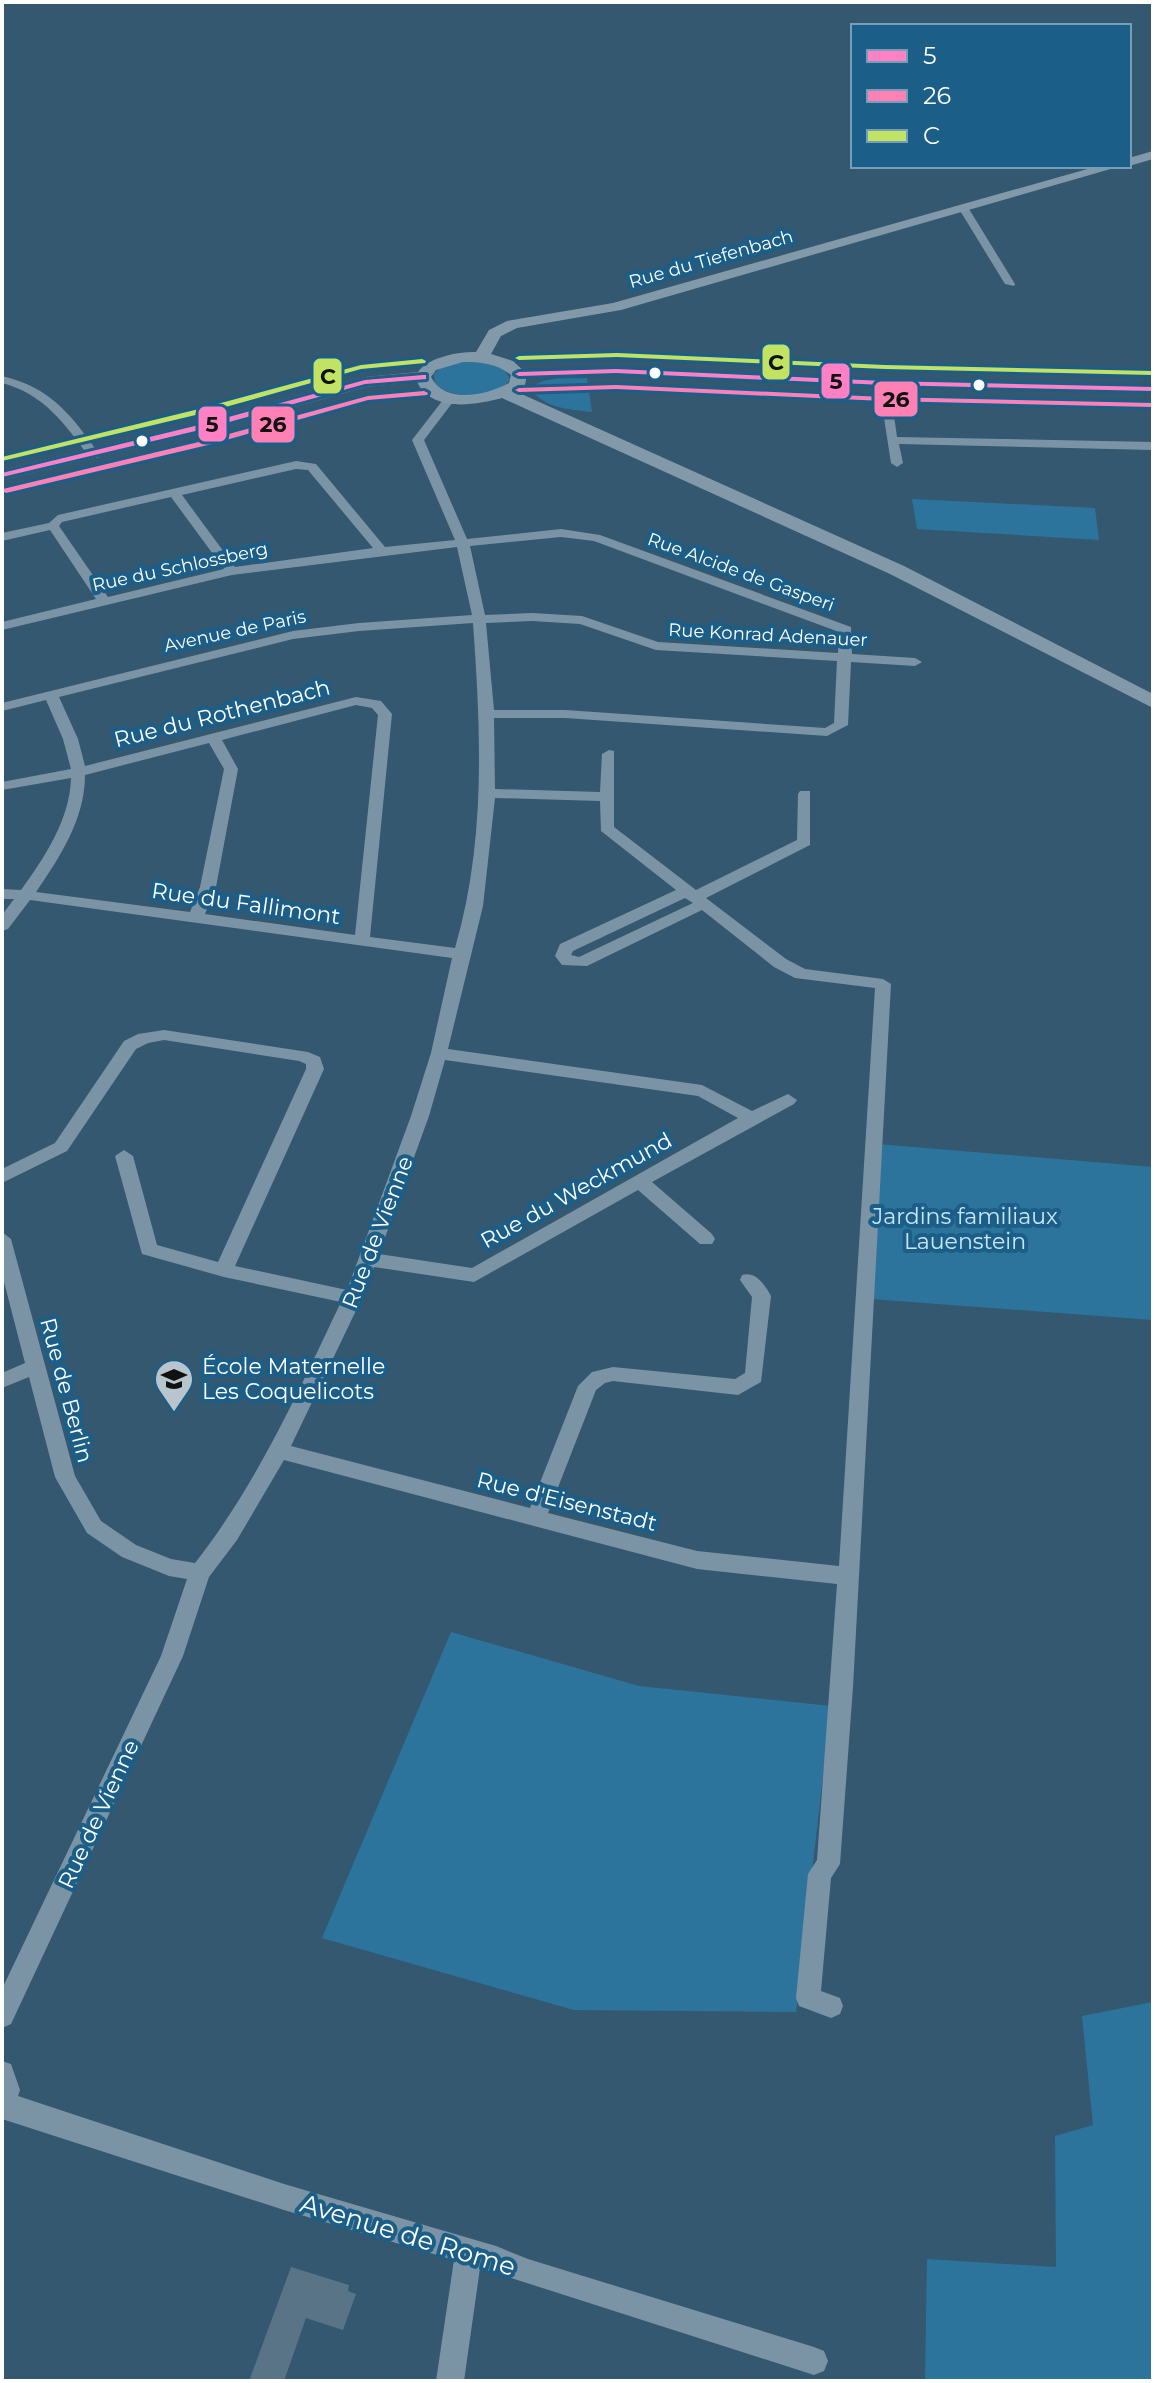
<svg xmlns="http://www.w3.org/2000/svg" width="1155" height="2383" font-family="Montserrat,sans-serif">
  <style>
    .green { fill: #2d749d }
    .building { fill: #587486 }
    .lines { fill: none; stroke-linecap: round; stroke-linejoin: round }
    .street { fill: #7b94a5; fill-rule: evenodd }
    .secondary { fill: #8299aa; fill-rule: evenodd }
    .bus-1-casing { stroke: #1b5e88; stroke-width: 6 }
    .bus-2-casing { stroke: #1b5e88; stroke-width: 6 }
    .bus-3-casing { stroke: #1b5e88; stroke-width: 6 }
    .bus-1 { fill: #ff80c4; fill-rule: evenodd }
    .bus-2 { fill: #ff80b5; fill-rule: evenodd }
    .bus-3 { fill: #c2e263; fill-rule: evenodd }
    .bus-dot { fill: #fff; stroke: #1b5e88; stroke-width: 3 }
    .labels { text-anchor: middle; stroke-width: 8; stroke-linejoin: round; paint-order: stroke }
    .far-street-label { font-size: 18px; fill: #fff; stroke: #1b5e88 }
    .street-label { font-size: 22px; fill: #fff; stroke: #1b5e88 }
    .park-label { font-size: 22px; fill: #c9e7f9; stroke: #1b5e88 }
    .poi-label { font-size: 22px; fill: #fff; stroke: #1b5e88; text-anchor: start }
    .near-street-label { font-size: 26px; fill: #fff; stroke: #1b5e88 }
    .line-badge { stroke: #1b5e88; stroke-width: 3 }
    .pale-badge-label { font-size: 22px; text-anchor: middle; font-weight: bold; fill: #111 }
  </style>
  <rect width="100%" height="100%" fill="#345870"/>
  <g class="green">
    <path d="M461,362H485L504,369L510,379C496,401 454,399 435,385L434,374L440,368Z"/>
    <path d="M587,378L592,412C568,409 546,409 530,389C543,375 569,379 587,378Z"/>
    <path d="M912,499L1095,508L1099,540L917,529Z"/>
    <path d="M878,1144L1153,1167V1320L871,1299Z"/>
    <path d="M451,1632L639,1686L831,1706L796,2012L574,2010L322,1938Z"/>
    <path d="M1153,2002V2381H925L927,2259L1056,2267L1055,2136L1093,2125L1082,2016Z"/>
  </g>
  <path class="building" d="M291,2267L349,2285L348,2291L356,2294L343,2330L306,2318L284,2381H249Z"/>
  <g class="lines">
    <g class="street">
      <path d="M964,206L969,209L1015,284L1014,286L1005,284L959,209Z"/>
      <path d="M616,368L884,380L1153,386V392L890,387L897,437L1153,442V450L899,444L903,463L897,467L891,463L879,386L616,374L519,377L513,374L519,371Z"/>
      <path d="M2,376C52,388 71,415 100,455L98,458H90C65,424 44,394 2,383Z"/>
      <path d="M450,395L456,398L424,440L467,539L561,529L600,535L851,627L852,654L915,658L922,662L915,666L851,662L848,725L827,736L565,718H494L495,789L600,792L602,754L609,750L614,751V827L696,890L797,840L798,794L800,791H810V845L706,898L786,959L805,969L883,979L891,984L853,1687L840,1864L831,1878L821,1991L840,1998L843,2006L840,2014L831,2018L799,2006L796,1998L808,1874L817,1860L837,1584L697,1569L284,1460L237,1540L209,1577L183,1656L11,2024L2,2028V1989L161,1656L187,1579L169,1576L122,1557L87,1533L55,1477L29,1377L2,1388V1373L25,1363L2,1274V1232L11,1239L75,1476L101,1521L136,1545L171,1559L195,1563C257,1484 298,1392 341,1302L224,1277L142,1254L115,1156L124,1150L133,1156L157,1245L218,1262L306,1069V1064L299,1061L164,1040L148,1043L136,1049L67,1151L2,1183V1169L55,1143L124,1041L138,1034L164,1030L308,1052L320,1057L324,1069L235,1266L347,1290L411,1116L431,1053L452,958L30,900L8,929L2,931V915L14,899H2V889L21,890C45,857 70,819 71,778L2,790V782L71,769L63,739L46,700L2,711V703L293,631L359,623L472,615L457,547L232,575L2,630V622L96,599L50,530L2,541V533L49,523L58,515L296,461L316,464L385,547L455,540L412,440L446,396ZM296,469L308,470L373,548L235,567L182,495ZM171,497L224,569L108,597L59,526L62,522ZM561,537L594,541L839,632L838,653L658,642L582,616L532,613L485,615L470,546ZM532,621L580,624L656,650L837,661L834,723L825,728L565,710H494L486,623ZM473,623C481,733 486,842 455,948L370,937L392,714L381,701L356,697L85,766L78,739L59,697L293,639L359,631ZM356,705L372,708L378,715L355,935L205,914L216,887L238,769L222,740ZM209,743L224,769L200,887L190,912L36,892C60,857 85,819 85,775ZM495,798L600,801L601,831L676,890L560,944L555,956L562,965L587,966L702,910L774,967L795,978L875,988L839,1566L697,1551L548,1513L596,1390L605,1383L613,1381L738,1395L761,1382L771,1296C765,1285 756,1271 742,1275L740,1280L752,1297L745,1373L735,1379L613,1367L592,1372L578,1386L530,1508L291,1446L362,1298L374,1267L474,1282L638,1190L700,1244H712L715,1239L712,1234L652,1182L794,1104L797,1100L788,1094L752,1111L702,1085L448,1049L483,906ZM685,898L693,903L579,957L571,955L573,951ZM445,1060L698,1096L738,1118L472,1268L379,1254L429,1116Z"/>
      <path d="M2,2061L11,2064L20,2090L18,2096L284,2184L496,2246L528,2259L814,2347L824,2351L828,2361L824,2371L814,2375L480,2268L464,2381H436L454,2260L284,2210L2,2119Z"/>
    </g>
    <g class="secondary">
      <path d="M1153,151V159L1129,166H1128L1129,158Z"/>
      <path d="M1098,166H1121L621,310L517,328L501,336L491,354L513,361L527,374L525,385L517,392L904,566L1153,694V708L890,574L502,398C475,405 433,413 417,382L366,387L211,430L2,480V470L200,422L365,377L418,372C429,357 457,352 476,352L489,330L507,321L613,303ZM463,362C481,362 496,363 511,375L509,383C487,395 445,405 431,377L436,370Z"/>
    </g>
    <g class="bus-1-casing">
      <g id="bus-1">
        <path d="M616,369L884,381L1153,387V391L884,385L616,373L519,376L515,374L519,372Z"/>
        <path d="M423,375H426V379L365,384L208,428L2,477V473L203,424L365,380Z"/>
      </g>
    </g>
    <g class="bus-2-casing">
      <g id="bus-2">
        <path d="M616,385L884,397L1153,403V407L884,401L616,389L519,392L515,390L519,388Z"/>
        <path d="M424,391L428,393L427,395L368,400L212,444L6,493L2,491L3,489L207,440L368,396Z"/>
      </g>
    </g>
    <g class="bus-3-casing">
      <g id="bus-3">
        <path d="M617,353L885,365L1153,371V375L885,369L617,357L519,360L515,358L519,356Z"/>
        <path d="M422,359L426,361L425,363L361,369L204,413L2,461V457L199,409L361,365Z"/>
      </g>
    </g>
    <use href="#bus-1" class="bus-1"/>
    <use href="#bus-2" class="bus-2"/>
    <use href="#bus-3" class="bus-3"/>
  </g>
  <defs>
    <g id="school-pin" transform="scale(2)"><path d="M0 17L-7.5 6A9.5 9.5 0 1 1 7.5 6Z" fill="#b8c5cd" stroke="#1b5e88"/><path d="M0-5L7-2L0 1L-7-2ZM-4 1L0 2.5L4 1V4Q0 6-4 4Z" fill="#111"/></g>
  </defs>
  <g fill-rule="evenodd">
    <use href="#school-pin" x="174" y="1379"/>
  </g>
  <g class="bus-dot">
    <circle cx="655" cy="373" r="7"/>
    <circle cx="979" cy="385" r="7"/>
    <circle cx="142" cy="441" r="7"/>
  </g>
  <g class="labels">
    <g class="far-street-label">
      <text transform="translate(711 259) rotate(-16)" y="6">Rue du Tiefenbach</text>
      <text transform="translate(180 567) rotate(-12)" y="6">Rue du Schlossberg</text>
      <text transform="translate(741 572) rotate(20)" y="6">Rue Alcide de Gasperi</text>
      <text transform="translate(235 631) rotate(-12)" y="6">Avenue de Paris</text>
      <text transform="translate(768 635) rotate(3)" y="6">Rue Konrad Adenauer</text>
    </g>
    <g class="street-label">
      <text transform="translate(222 713) rotate(-14)" y="8">Rue du Rothenbach</text>
      <text transform="translate(246 903) rotate(8)" y="8">Rue du Fallimont</text>
      <text transform="translate(576 1190) rotate(-29)" y="8">Rue du Weckmund</text>
      <text transform="translate(377 1232) rotate(-69)" y="8">Rue de Vienne</text>
      <text transform="translate(67 1390) rotate(75)" y="8">Rue de Berlin</text>
      <text transform="translate(567 1501) rotate(14)" y="8">Rue d'Eisenstadt</text>
      <text transform="translate(98 1814) rotate(-65)" y="8">Rue de Vienne</text>
    </g>
    <g class="park-label">
      <text x="965" y="1224">Jardins familiaux<tspan x="965" dy="25">Lauenstein</tspan></text>
    </g>
    <g class="poi-label">
      <text x="202" y="1374">École Maternelle<tspan x="202" dy="25">Les Coquelicots</tspan></text>
    </g>
    <g class="near-street-label">
      <text transform="translate(408 2235) rotate(17)" y="9">Avenue de Rome</text>
    </g>
  </g>
  <g class="line-badge">
    <rect x="761" y="343" width="30" height="38" rx="8" fill="#c2e263"/>
    <rect x="312" y="357" width="31" height="38" rx="8" fill="#c2e263"/>
    <rect x="820" y="362" width="31" height="38" rx="8" fill="#ff80c4"/>
    <rect x="873" y="380" width="46" height="38" rx="8" fill="#ff80b5"/>
    <rect x="197" y="405" width="31" height="38" rx="8" fill="#ff80c4"/>
    <rect x="250" y="405" width="46" height="39" rx="8" fill="#ff80b5"/>
  </g>
  <g class="pale-badge-label">
    <text x="776" y="370">C</text>
    <text x="328" y="384">C</text>
    <text x="836" y="389">5</text>
    <text x="896" y="407">26</text>
    <text x="212" y="432">5</text>
    <text x="273" y="432">26</text>
  </g>
  <rect width="1155" height="2383" fill="none" stroke="#ffffff" stroke-width="8"/>
  <rect x="851" y="24" width="280" height="144" fill="#1b5e88" stroke="#769eb8" stroke-width="2"/>
  <rect x="867" y="50" width="40" height="12" fill="#ff80c4" stroke="#769eb8" stroke-width="2"/>
  <text x="923" y="64" font-size="24" fill="#ffffff">5</text>
  <rect x="867" y="90" width="40" height="12" fill="#ff80b5" stroke="#769eb8" stroke-width="2"/>
  <text x="923" y="104" font-size="24" fill="#ffffff">26</text>
  <rect x="867" y="130" width="40" height="12" fill="#c2e263" stroke="#769eb8" stroke-width="2"/>
  <text x="923" y="144" font-size="24" fill="#ffffff">C</text>
</svg>
